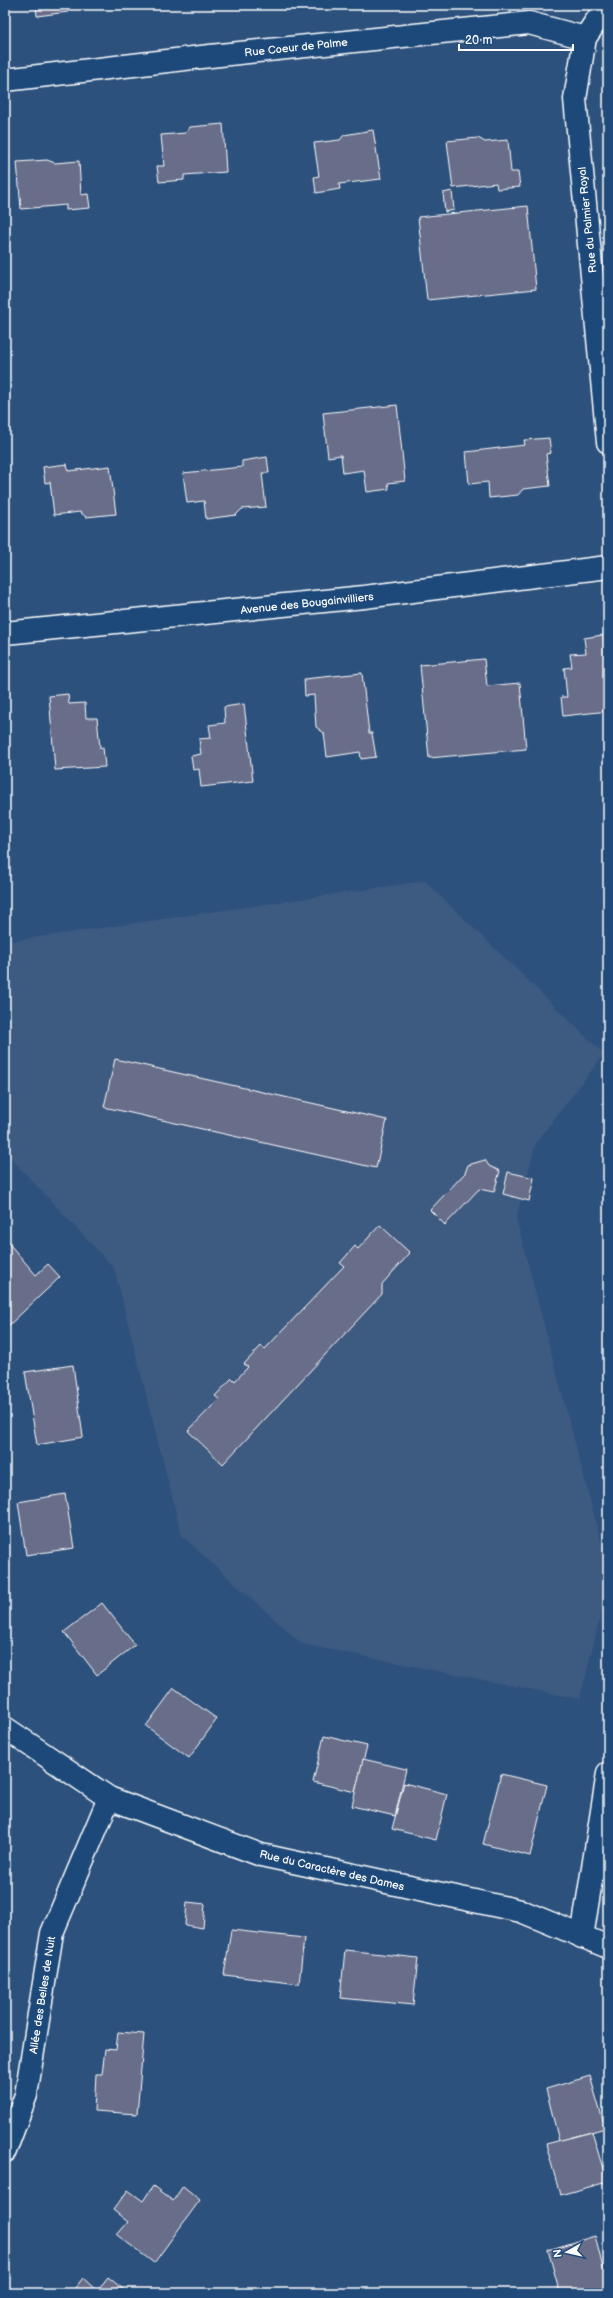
<svg xmlns="http://www.w3.org/2000/svg" width="613" height="2298" font-family="'Balsamiq Sans',sans-serif">
  <style>
    .built { fill: #3e5a81 }
    .building { fill: #676e8a; stroke: #fff }
    .lines { fill: none; stroke-linecap: round; stroke-linejoin: round }
    .minor-casing { stroke: #fff; stroke-width: 25 }
    .minor { stroke: #1f4a7a; stroke-width: 22 }
    .labels { text-anchor: middle; stroke-width: 3.5; stroke-linejoin: round; paint-order: stroke }
    .street-label { font-size: 11px; fill: #fff; stroke: #1f4a7a }
  </style>
  <rect width="100%" height="100%" fill="#2d517d"/>
  <filter id="ink" filterUnits="userSpaceOnUse"><feTurbulence type="fractalNoise" baseFrequency=".025" numOctaves="2"/><feDisplacementMap in="SourceGraphic" scale="8" xChannelSelector="R" yChannelSelector="G"/><feConvolveMatrix kernelMatrix="1 2 1 2 8 2 1 2 1" color-interpolation-filters="sRGB"/></filter>
  <g filter="url(#ink)">
    <path class="built" d="M425,881L604,1054L536,1143L516,1218L608,1569V1585L580,1699L302,1644L182,1536L114,1268L5,1152V942Z"/>
    <g class="building">
      <path d="M36,5H98L73,7L68,12L37,16Z"/>
      <path d="M223,124L226,172L184,175V180L159,182L157,166H164L161,135L186,133L190,127Z"/>
      <path d="M373,130L381,179L339,184L340,189L316,193L314,177L319,176L314,143L340,140L344,135Z"/>
      <path d="M478,138L485,142L508,140L511,172H518L520,187L497,189L496,183L453,188L447,141Z"/>
      <path d="M47,160L55,163L79,161L81,195L88,194L90,208L66,210V205L21,209L17,162Z"/>
      <path d="M452,191L454,210L445,212L443,193Z"/>
      <path d="M528,206L536,289L427,300L418,217Z"/>
      <path d="M397,405L405,481L388,483L389,489L367,492L364,470L343,473L341,455L328,457L323,413Z"/>
      <path d="M549,438L551,453L546,454L550,486L523,489L518,495L489,498L488,482L469,484L466,452L525,445L524,440Z"/>
      <path d="M267,457L269,473H262L266,507L242,509L236,515L206,519L204,501L187,503L183,473L242,467V461Z"/>
      <path d="M67,464L68,471L110,466L116,514L86,517L80,512L54,515L50,482L45,483L43,467Z"/>
      <path d="M603,635L608,676V711L563,716L561,697H567L564,668L572,667L570,654L586,653L584,638Z"/>
      <path d="M484,659L487,686L520,683L526,749L429,758L420,665Z"/>
      <path d="M362,673L369,733H372L376,757L361,759L360,752L327,757L324,733L316,727L314,695L305,696L304,679Z"/>
      <path d="M68,694L69,704L85,703L86,718H97L100,748L103,747L105,767L55,770L49,696Z"/>
      <path d="M244,704L253,781L201,787L199,769L193,770L191,756L201,754L199,739L211,738L209,725L225,723L224,707Z"/>
      <path d="M115,1059L387,1120L376,1168L104,1107Z"/>
      <path d="M485,1160L489,1166L500,1171L494,1192L479,1189L445,1225L430,1210L465,1173L468,1165Z"/>
      <path d="M508,1172L534,1178L529,1201L503,1194Z"/>
      <path d="M380,1225L410,1253L382,1284V1294L223,1464L188,1431L219,1399L215,1396L232,1378L235,1381L248,1367L244,1364L261,1346L265,1349L344,1266L340,1263L355,1246L358,1249Z"/>
      <path d="M5,1239L36,1275L48,1264L60,1277L5,1329Z"/>
      <path d="M73,1365L83,1437L37,1445L25,1372Z"/>
      <path d="M65,1494L74,1548L26,1555L18,1502Z"/>
      <path d="M102,1603L135,1645L97,1675L64,1632Z"/>
      <path d="M174,1688L217,1719L189,1758L146,1726Z"/>
      <path d="M324,1736L367,1746L355,1792L313,1782Z"/>
      <path d="M363,1759L406,1769L395,1816L352,1806Z"/>
      <path d="M501,1774L547,1785L530,1856L483,1844Z"/>
      <path d="M404,1783L447,1794L436,1840L392,1829Z"/>
      <path d="M187,1902L205,1904L203,1928L185,1925Z"/>
      <path d="M231,1930L304,1938L299,1984L224,1975Z"/>
      <path d="M345,1950L418,1958L413,2005L340,1998Z"/>
      <path d="M118,2032L144,2034L137,2114L94,2111L96,2074H102L105,2049L116,2050Z"/>
      <path d="M590,2076L605,2128L559,2141L546,2089Z"/>
      <path d="M592,2132L607,2182L560,2195L546,2144Z"/>
      <path d="M153,2186L173,2201L183,2186L200,2200L154,2263L117,2235L128,2222L113,2210L128,2190L143,2201Z"/>
      <path d="M595,2236L608,2288L591,2293H560L548,2250Z"/>
      <path d="M108,2277L128,2293H71L83,2278L97,2291Z"/>
    </g>
    <g class="lines">
      <g class="minor-casing">
        <g id="minor">
          <path d="M607,5L585,38L575,99L608,442"/>
          <path d="M5,80L210,56L529,23L585,38"/>
          <path d="M5,633L364,597L608,567"/>
          <path d="M5,1728L109,1798L261,1855L521,1911L608,1947"/>
          <path d="M582,1937L608,1773"/>
          <path d="M5,2151L26,2095L52,1933L109,1798"/>
        </g>
      </g>
      <use href="#minor" class="minor"/>
    </g>
  </g>
  <g class="labels">
    <g class="street-label">
      <text transform="translate(296 47) rotate(-6)" y="4">Rue Coeur de Palme</text>
      <text transform="translate(587 220) rotate(-96)" y="4">Rue du Palmier Royal</text>
      <text transform="translate(307 603) rotate(-6)" y="4">Avenue des Bougainvilliers</text>
      <text transform="translate(332 1870) rotate(13)" y="4">Rue du Caractère des Dames</text>
      <text transform="translate(42 1995) rotate(-81)" y="4">Allée des Belles de Nuit</text>
    </g>
  </g>
  <rect width="613" height="2298" fill="none" stroke="#1f4a7a" stroke-width="20"/>
  <rect x="10" y="10" width="593" height="2278" fill="none" stroke="#fff" stroke-width="1.5" filter="url(#ink)"/>
  <g transform="translate(567 2252) rotate(262)" stroke="#1f4a7a" stroke-width="3" paint-order="stroke">
  <path d="M0-3L7 15L0 10L-7 15Z" fill="#ffffff"/>
  <text y="-6" font-size="11" font-weight="bold" text-anchor="middle" fill="#ffffff">N</text>
  </g>
  <path d="M459 44v6h114v-6" fill="none" stroke="#ffffff" stroke-width="2"/>
  <text x="465" y="44" font-size="12" fill="#ffffff" stroke="#1f4a7a" stroke-width="3" paint-order="stroke">20 m</text>
</svg>
